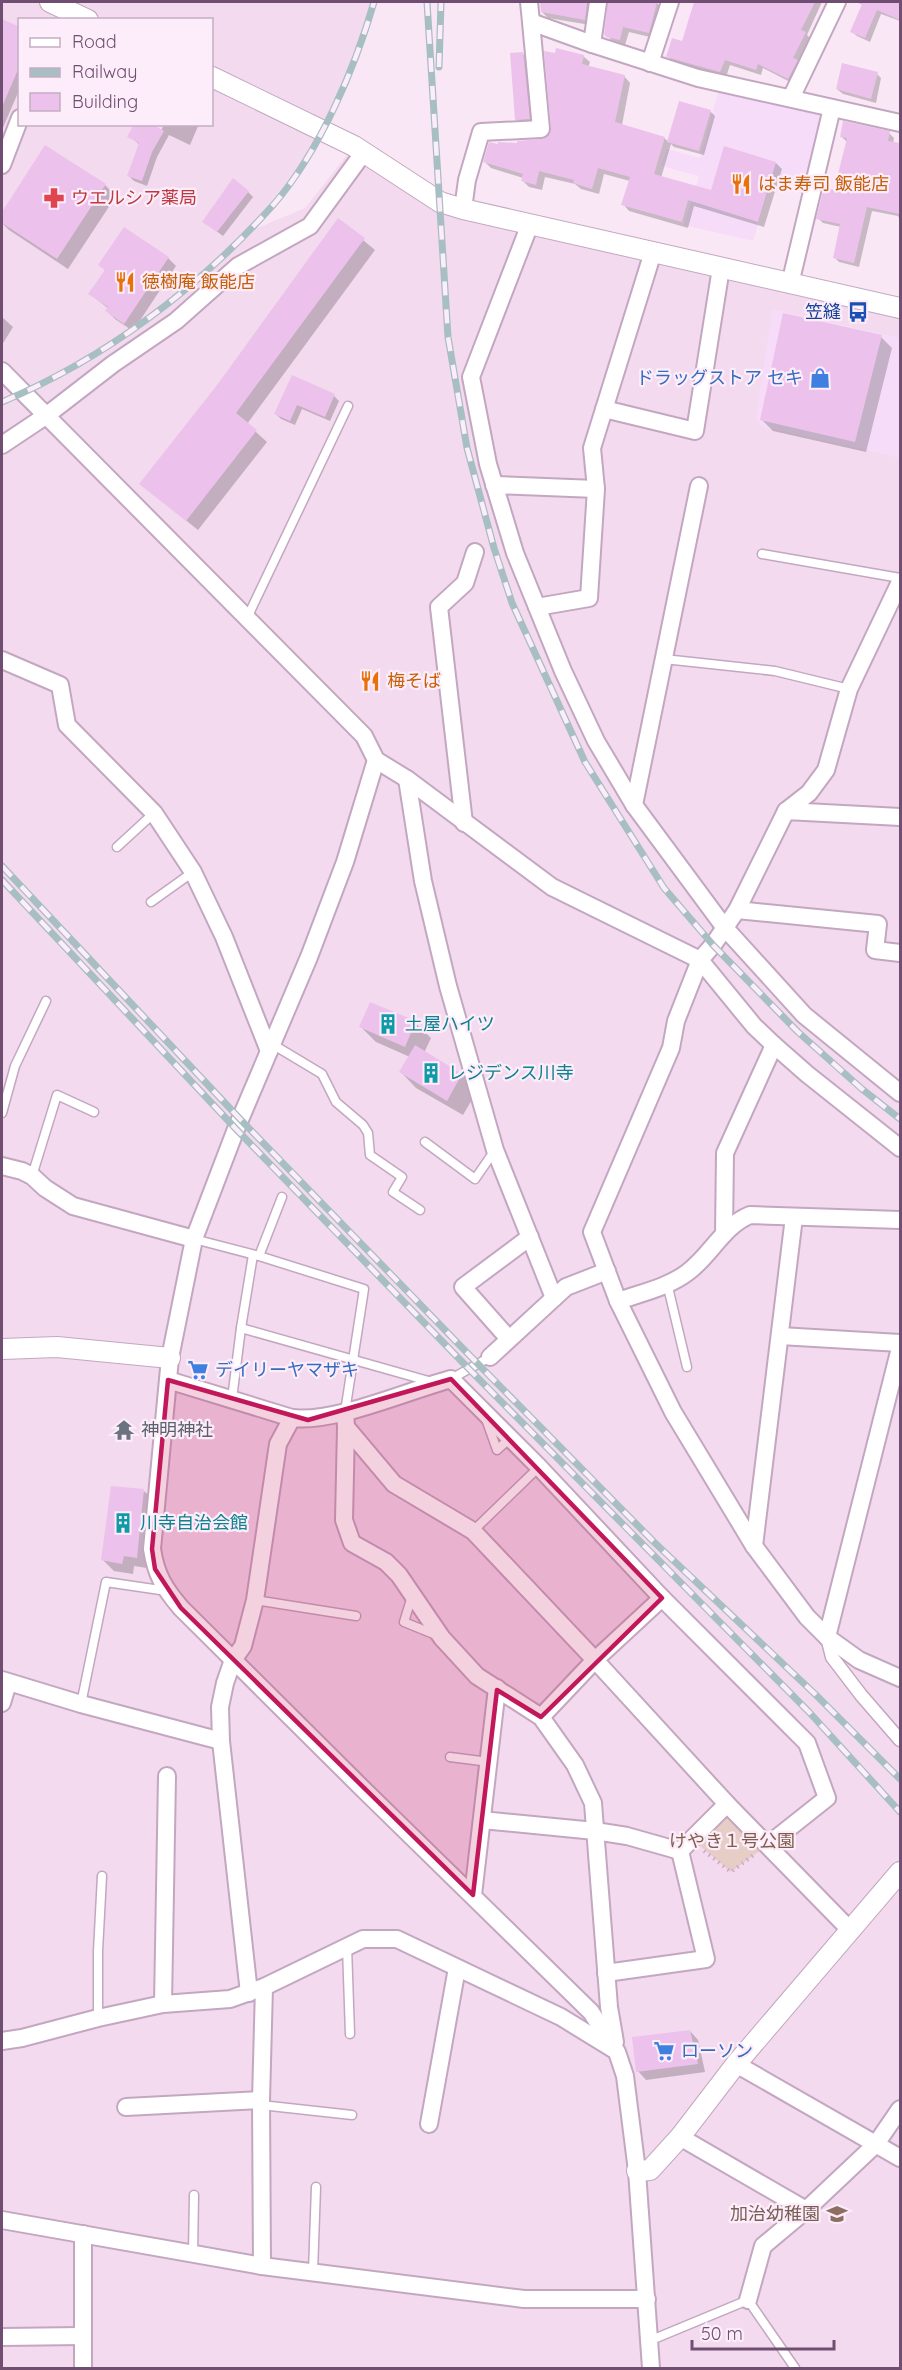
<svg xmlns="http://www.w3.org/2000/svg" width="902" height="2370" font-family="Quicksand,'Noto Sans JP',sans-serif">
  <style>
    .residential { fill: #f3daee; fill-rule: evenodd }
    .commercial { fill: #f6dcf9 }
    .green { fill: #e6cec7 }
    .shadow { fill: #0003 }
    .building { fill: #ecc2ec }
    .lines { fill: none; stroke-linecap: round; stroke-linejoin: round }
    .service-casing { stroke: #c3a7c1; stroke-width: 11 }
    .pedestrian-casing { stroke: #c3a7c1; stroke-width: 15 }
    .minor-casing { stroke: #c3a7c1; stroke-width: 20 }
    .tertiary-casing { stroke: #c3a7c1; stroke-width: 22 }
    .path { stroke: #d1a5d1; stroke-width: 4; stroke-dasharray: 1.5 4.5; stroke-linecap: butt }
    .service { stroke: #fff; stroke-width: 8 }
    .pedestrian { stroke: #fff; stroke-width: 12 }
    .minor { stroke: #fff; stroke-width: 16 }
    .tertiary { stroke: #fff; stroke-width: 20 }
    .rail-casing { stroke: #a7bec2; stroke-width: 7 }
    .rail { stroke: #fdedfa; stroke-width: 4.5; stroke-dasharray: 14; stroke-linecap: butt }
    .marked { fill: #c2185b; fill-opacity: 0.2; stroke: #c2185b; stroke-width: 4.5; stroke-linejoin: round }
    .labels { text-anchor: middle; stroke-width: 4.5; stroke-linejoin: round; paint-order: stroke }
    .food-label { font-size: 18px; fill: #c56008; stroke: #fdedfa; text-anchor: start }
    .health-label { font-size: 18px; fill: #be3a42; stroke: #fdedfa; text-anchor: start }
    .transit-label { font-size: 18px; fill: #164399; stroke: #fdedfa; text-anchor: end }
    .shop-label { font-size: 18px; fill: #366cbe; stroke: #fdedfa; text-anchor: start }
    .culture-label { font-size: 18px; fill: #0d838f; stroke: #fdedfa; text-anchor: start }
    .worship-label { font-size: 18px; fill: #5b616d; stroke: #fdedfa; text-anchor: start }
    .park-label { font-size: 18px; fill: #805e4e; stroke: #fdedfa }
    .education-label { font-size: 18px; fill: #785e54; stroke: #fdedfa; text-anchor: end }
  </style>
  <rect width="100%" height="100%" fill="#fae7f6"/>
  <path class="residential" d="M2,2H371L353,59L323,130L293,174L246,233L305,208L354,146L440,202L900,308V2368H2ZM20,20H212V124H20Z"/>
  <g class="commercial">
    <path d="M718,92L817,113L821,119L805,185L772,178L753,241L684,225L699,176L661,166L667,149L700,158Z"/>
    <path d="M772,309L900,338V458L761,426L756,417Z"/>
  </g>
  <path class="green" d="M727,1804L769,1844L731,1872L693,1840Z"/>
  <g class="shadow">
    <path d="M542,2H595L590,25L548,18L542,12Z"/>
    <path d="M609,2L657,3L662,8L654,38L629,32L625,45L613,42L606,34Z"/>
    <path d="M696,2H822L807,35L811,39L794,84L763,68L761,75L730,65L726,77L673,62L668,56L683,43Z"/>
    <path d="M856,2H900V21L881,14L870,42L857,36L852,32L863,5Z"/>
    <path d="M2,21L20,28V88L2,130Z"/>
    <path d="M523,54L527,58L533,123H521L516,119Z"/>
    <path d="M583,56L590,62L588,68L624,76L630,83L622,125L664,138L669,142L710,111L715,116L704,155L674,147L671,144L661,178L712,192L776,163L782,169L764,227L694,206L688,228L629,211L623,204L630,181L604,174L599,194L581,189L575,184L545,177L542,190L529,187L523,181V178L491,168L485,162L499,145L542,141L551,135Z"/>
    <path d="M876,73L881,78L876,103L843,94L837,89Z"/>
    <path d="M164,124H199L190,145L169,135L157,157L147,186L134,181L129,176L140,145L129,136L161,131Z"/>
    <path d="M889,133L894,138L890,160L900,165V220L898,216L872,211L859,267L839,262L835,258L841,227L823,223L818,218L836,192L847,142L841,136Z"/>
    <path d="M33,166L105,185L116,196L68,269L9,230L2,223V215Z"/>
    <path d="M248,192L253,197L223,236L204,222Z"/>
    <path d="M339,220L375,250L247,424L267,442L198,530L141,484L218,386Z"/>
    <path d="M125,229L168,258L176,266L133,331L115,319L107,311L109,309L90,294L106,271L100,265Z"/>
    <path d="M2,317L13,327L2,345Z"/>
    <path d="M881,337L892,348L866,452L773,431L762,420Z"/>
    <path d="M292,377L334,396L339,401L330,421L302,409L295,425L281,419L276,414Z"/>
    <path d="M415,1023L431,1038L424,1053L461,1075L477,1091L463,1115L416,1088L401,1072L410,1057L376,1042L361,1027Z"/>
    <path d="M144,1491L155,1501L147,1568L134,1566L133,1574L114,1571L103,1560Z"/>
    <path d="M690,2031L698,2040L705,2072L646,2080L638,2071Z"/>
  </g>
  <g class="building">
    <path d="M540,2H587L585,20L541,12Z"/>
    <path d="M608,2H657L649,33L623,27L620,40L606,37L604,34Z"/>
    <path d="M694,2H815L801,30L806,32L793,58L798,60L788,79L758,64L756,70L725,60L720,72L666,57L672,38L682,41Z"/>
    <path d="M857,2H900V20L877,10L865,38L850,32L862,4Z"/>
    <path d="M2,19L20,27V65L2,107Z"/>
    <path d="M556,48L584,55L582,64L625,75L615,122L665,137L654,174L711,190L724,146L776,162L758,222L688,200L682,222L621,205L630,177L598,168L592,189L573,183L574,180L539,171L536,185L521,181L523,174L483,162L489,142L498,144V142L517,143V141L542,139L550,134L551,128L544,51L555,53Z"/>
    <path d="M523,52L530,119L515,120L510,53Z"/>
    <path d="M842,63L878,72L871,99L836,89Z"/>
    <path d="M679,101L711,110L699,151L667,142Z"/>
    <path d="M843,121L890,131L888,141L900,143V214L867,207L854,263L833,258L840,224L816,219L824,187L834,190L847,138L840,137Z"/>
    <path d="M134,124H152L164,131L152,152L142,181L127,176L139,143L127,137Z"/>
    <path d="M45,145L106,184L57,259L2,223V212Z"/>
    <path d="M233,178L249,191L217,232L202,222Z"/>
    <path d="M338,218L365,238L236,413L257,430L186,521L139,484L217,385Z"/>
    <path d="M124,227L169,257L124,324L105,311L108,307L88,294L105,270L98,265Z"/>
    <path d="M783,313L882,335L855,442L760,420Z"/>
    <path d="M292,375L335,394L325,417L297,405L290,421L274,414Z"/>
    <path d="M370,1002L416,1021L405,1047L359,1027Z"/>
    <path d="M415,1045L462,1074L447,1101L399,1072Z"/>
    <path d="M111,1486L144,1489L137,1558L124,1556L122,1564L101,1560Z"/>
    <path d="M690,2030L698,2064L636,2072L632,2037Z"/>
  </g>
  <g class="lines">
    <g class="service-casing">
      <g id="service">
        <path d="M762,554L900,578"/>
        <path d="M247,618L348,406"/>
        <path d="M664,659L775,671L849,689"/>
        <path d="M117,847L154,813"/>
        <path d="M151,902L193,872"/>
        <path d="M272,1044L322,1074L336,1102L363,1125L368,1133L370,1155L402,1177L393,1192L420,1210"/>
        <path d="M2,1113L15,1066L46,1001"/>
        <path d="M425,1142L475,1179L495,1150"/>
        <path d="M32,1176L57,1095L94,1112"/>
        <path d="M194,1239L259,1256L364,1289L345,1412"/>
        <path d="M259,1256L282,1197"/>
        <path d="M667,1283L687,1367"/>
        <path d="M241,1328L253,1255"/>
        <path d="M451,1379L490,1357"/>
        <path d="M232,1399L241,1328L432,1382"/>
        <path d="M486,1419L497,1450L510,1438"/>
        <path d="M473,1531L539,1467"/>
        <path d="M412,1596L404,1622L436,1635"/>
        <path d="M255,1600L356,1616"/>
        <path d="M81,1704L106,1582L167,1591"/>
        <path d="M450,1757L489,1762"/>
        <path d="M347,1947L350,2034"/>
        <path d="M98,2018V1951L102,1876"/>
        <path d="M261,2105L352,2115"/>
        <path d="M193,2254L194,2195"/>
        <path d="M313,2272L316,2187"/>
        <path d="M649,2341L748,2300L795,2368"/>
      </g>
    </g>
    <g class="pedestrian-casing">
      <path id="pedestrian" d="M827,1637L832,1657L861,1695L900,1740"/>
    </g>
    <g class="minor-casing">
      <g id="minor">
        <path d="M529,2L531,22"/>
        <path d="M592,44L698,78L900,123"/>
        <path d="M650,63L670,2"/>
        <path d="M791,98L837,2"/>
        <path d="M2,165L20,118"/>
        <path d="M463,209L467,180L481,132L541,129L531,22L592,44L598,2"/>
        <path d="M530,224L471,377L488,464L515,553L563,671L596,741L634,805L725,928L804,1015L900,1093"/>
        <path d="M790,284L832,108"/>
        <path d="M2,371L364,736L376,760L407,779L552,887L700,960L754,1026L774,1045L807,1074L900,1148"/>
        <path d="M604,409L695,431L721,268"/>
        <path d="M2,445L47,415L113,364L176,321L238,266L310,226L364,152"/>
        <path d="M494,485L596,489"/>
        <path d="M537,607L589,598L596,489L592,448L653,252"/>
        <path d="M2,660L60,685L67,725L154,813L193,872L224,937L269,1051"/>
        <path d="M376,760L345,862L309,957L236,1129L194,1239L170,1358L152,1549C156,1575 164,1588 181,1608L362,1788L591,2012L617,2052L625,2076L637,2171L651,2368"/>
        <path d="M407,779L423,881L448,986L495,1150L554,1298"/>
        <path d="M634,805L699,486"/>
        <path d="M786,811L809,793L826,770L849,689L900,582"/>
        <path d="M900,817L786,811L737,910L713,945L700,960L676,1021L671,1048L592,1232L618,1301L673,1412L754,1546L807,1617L827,1637L859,1660L900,1678"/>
        <path d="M464,823L439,607L465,583L475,552"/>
        <path d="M737,910L878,924L875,950L900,953"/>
        <path d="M2,1166L22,1171L32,1176L45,1188L73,1206L194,1239"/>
        <path d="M724,1234L725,1153L774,1045"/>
        <path d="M618,1301C641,1293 669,1287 688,1272C711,1255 723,1226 750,1215L900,1220"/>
        <path d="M780,1336L900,1343"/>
        <path d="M509,1339L463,1287L530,1237"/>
        <path d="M490,1357L566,1287L607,1271"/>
        <path d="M168,1380L292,1418L278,1444L255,1600L243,1646L233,1660L225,1683L220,1707L221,1741L249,1993"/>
        <path d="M345,1412L346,1427L394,1484L473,1531L595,1660L727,1804L851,1931"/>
        <path d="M292,1418C335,1423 407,1391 451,1379L539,1467L662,1598L807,1743L827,1798L769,1844"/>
        <path d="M346,1427L344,1520L352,1543L386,1562L399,1575L442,1638L477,1676L541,1717L575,1765L593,1803L609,2007L615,2042"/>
        <path d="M754,1546L794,1217"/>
        <path d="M827,1637L900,1348"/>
        <path d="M2,1680L81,1704L221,1741"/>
        <path d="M2,1703L8,1683"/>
        <path d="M541,1717L595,1660L662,1598"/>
        <path d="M482,1820L595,1831L627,1836L680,1851"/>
        <path d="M473,1895L497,1688"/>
        <path d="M606,1973L706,1959L680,1851L727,1804"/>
        <path d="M163,2004L167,1776"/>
        <path d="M2,2041L22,2038L98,2018L163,2004L230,1999L264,1987L363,1939H397L561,2017L613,2049"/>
        <path d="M736,2064L900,2158"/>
        <path d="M126,2107L261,2100"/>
        <path d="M429,2124L457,1968"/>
        <path d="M680,2137L806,2210"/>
        <path d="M2,2220L262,2266L261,2100L264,1987"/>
        <path d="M83,2234V2368"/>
        <path d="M262,2266L524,2299H647"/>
        <path d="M748,2300L763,2246L806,2210L876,2144L900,2109"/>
        <path d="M2,2337L82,2336"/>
      </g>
    </g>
    <g class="tertiary-casing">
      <g id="tertiary">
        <path d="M50,2L88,20"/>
        <path d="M212,77L354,146L440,202L463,209L900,308"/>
        <path d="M2,1349L57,1347L170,1358"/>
        <path d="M637,2171L650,2170L680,2137L736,2064L900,1872"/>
      </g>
    </g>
    <path class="path" d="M704,1851L731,1872L755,1854"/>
    <use href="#service" class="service"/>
    <use href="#pedestrian" class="pedestrian"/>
    <use href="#minor" class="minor"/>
    <use href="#tertiary" class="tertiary"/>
    <g class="rail-casing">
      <g id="rail">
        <path d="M427,2L448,337L467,448L494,548L512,603L585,762L664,888L713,945L798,1032L862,1089L900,1119"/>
        <path d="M439,67L441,2"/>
        <path d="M2,402C106,358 199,288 274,204C320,151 355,68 374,2"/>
        <path d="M2,866L240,1119L478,1364L655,1543L816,1695L900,1779"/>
        <path d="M2,880L236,1129L469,1369L809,1712L900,1812"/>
      </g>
    </g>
    <use href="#rail" class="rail"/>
  </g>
  <path class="marked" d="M451,1379L662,1598L541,1717L497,1690L473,1895L181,1608L155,1569L152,1549L168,1380L308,1420Z"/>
  <defs>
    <g id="restaurant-bare" transform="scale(1.62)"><path d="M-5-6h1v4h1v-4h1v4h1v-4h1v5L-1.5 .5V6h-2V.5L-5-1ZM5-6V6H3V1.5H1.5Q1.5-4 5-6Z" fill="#e8710a" stroke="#fdedfa" stroke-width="2.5" paint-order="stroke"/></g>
    <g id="pharmacy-bare" transform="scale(1.62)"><path d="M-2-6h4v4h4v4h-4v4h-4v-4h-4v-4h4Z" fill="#e0444e" stroke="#fdedfa" stroke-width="2.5" paint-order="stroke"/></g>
    <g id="bus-bare" transform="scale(1.62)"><path d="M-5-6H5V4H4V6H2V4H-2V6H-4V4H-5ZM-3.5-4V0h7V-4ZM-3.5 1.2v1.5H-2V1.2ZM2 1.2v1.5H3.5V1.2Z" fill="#1a4fb4" stroke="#fdedfa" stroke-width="2.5" paint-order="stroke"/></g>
    <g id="shop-bare" transform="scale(1.62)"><path d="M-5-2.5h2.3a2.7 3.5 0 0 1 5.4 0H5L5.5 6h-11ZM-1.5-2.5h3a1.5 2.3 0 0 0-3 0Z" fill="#3f7fe0" stroke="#fdedfa" stroke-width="2.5" paint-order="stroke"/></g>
    <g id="building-bare" transform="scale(1.62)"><path d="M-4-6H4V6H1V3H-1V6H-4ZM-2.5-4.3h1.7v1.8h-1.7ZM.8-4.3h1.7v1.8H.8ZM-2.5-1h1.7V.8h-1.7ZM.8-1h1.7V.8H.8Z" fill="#0f9aa8" stroke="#fdedfa" stroke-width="2.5" paint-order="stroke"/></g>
    <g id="supermarket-bare" transform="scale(1.62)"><path d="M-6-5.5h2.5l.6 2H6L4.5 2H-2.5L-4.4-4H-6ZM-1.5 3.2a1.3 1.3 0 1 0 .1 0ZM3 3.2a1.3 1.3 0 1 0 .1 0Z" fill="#3f7fe0" stroke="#fdedfa" stroke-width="2.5" paint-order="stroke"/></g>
    <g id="temple-bare" transform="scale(1.62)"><path d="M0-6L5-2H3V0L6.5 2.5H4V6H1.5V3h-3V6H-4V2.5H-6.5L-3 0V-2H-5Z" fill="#6b7280" stroke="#fdedfa" stroke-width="2.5" paint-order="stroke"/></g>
    <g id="school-bare" transform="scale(1.62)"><path d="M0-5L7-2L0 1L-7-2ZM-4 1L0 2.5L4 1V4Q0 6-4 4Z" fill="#8d6e63" stroke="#fdedfa" stroke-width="2.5" paint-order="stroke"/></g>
  </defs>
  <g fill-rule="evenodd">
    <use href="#restaurant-bare" x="741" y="184"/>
    <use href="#pharmacy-bare" x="54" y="198"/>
    <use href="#restaurant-bare" x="125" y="282"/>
    <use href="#bus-bare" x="858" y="312"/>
    <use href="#shop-bare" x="820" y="378"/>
    <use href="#restaurant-bare" x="370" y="681"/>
    <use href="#building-bare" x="388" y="1024"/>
    <use href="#building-bare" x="431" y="1073"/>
    <use href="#supermarket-bare" x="198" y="1370"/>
    <use href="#temple-bare" x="124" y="1430"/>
    <use href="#building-bare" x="123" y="1523"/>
    <use href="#supermarket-bare" x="664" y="2051"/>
    <use href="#school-bare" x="837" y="2214"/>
  </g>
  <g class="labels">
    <g class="food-label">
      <text x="758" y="190">はま寿司 飯能店</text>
      <text x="142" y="288">徳樹庵 飯能店</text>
      <text x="387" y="687">梅そば</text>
    </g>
    <g class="health-label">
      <text x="71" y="204">ウエルシア薬局</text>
    </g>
    <g class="transit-label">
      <text x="841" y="318">笠縫</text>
    </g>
    <g class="shop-label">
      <text x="803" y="384" text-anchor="end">ドラッグストア セキ</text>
      <text x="215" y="1376">デイリーヤマザキ</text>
      <text x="681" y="2057">ローソン</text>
    </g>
    <g class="culture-label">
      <text x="405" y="1030">土屋ハイツ</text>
      <text x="448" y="1079">レジデンス川寺</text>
      <text x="140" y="1529">川寺自治会館</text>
    </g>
    <g class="worship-label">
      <text x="141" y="1436">神明神社</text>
    </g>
    <g class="park-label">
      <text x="732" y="1847">けやき１号公園</text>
    </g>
    <g class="education-label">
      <text x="820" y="2220">加治幼稚園</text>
    </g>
  </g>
  <rect width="902" height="2370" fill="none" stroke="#704e71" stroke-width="6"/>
  <rect x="18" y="18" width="195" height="108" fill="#fdedfa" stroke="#c5adc3" stroke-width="1.5"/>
  <rect x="30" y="38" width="30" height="9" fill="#ffffff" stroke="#c5adc3" stroke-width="1.5"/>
  <text x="72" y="48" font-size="18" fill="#704e71">Road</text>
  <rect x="30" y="68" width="30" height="9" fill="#a7bec2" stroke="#c5adc3" stroke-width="1.5"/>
  <text x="72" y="78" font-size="18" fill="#704e71">Railway</text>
  <rect x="30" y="93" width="30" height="18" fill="#ecc2ec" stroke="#c5adc3" stroke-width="1.5"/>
  <text x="72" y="108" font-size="18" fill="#704e71">Building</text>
  <path d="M692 2340v9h142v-9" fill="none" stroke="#704e71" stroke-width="3"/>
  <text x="701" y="2340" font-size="18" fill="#704e71" stroke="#fdedfa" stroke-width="4.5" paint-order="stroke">50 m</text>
</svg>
